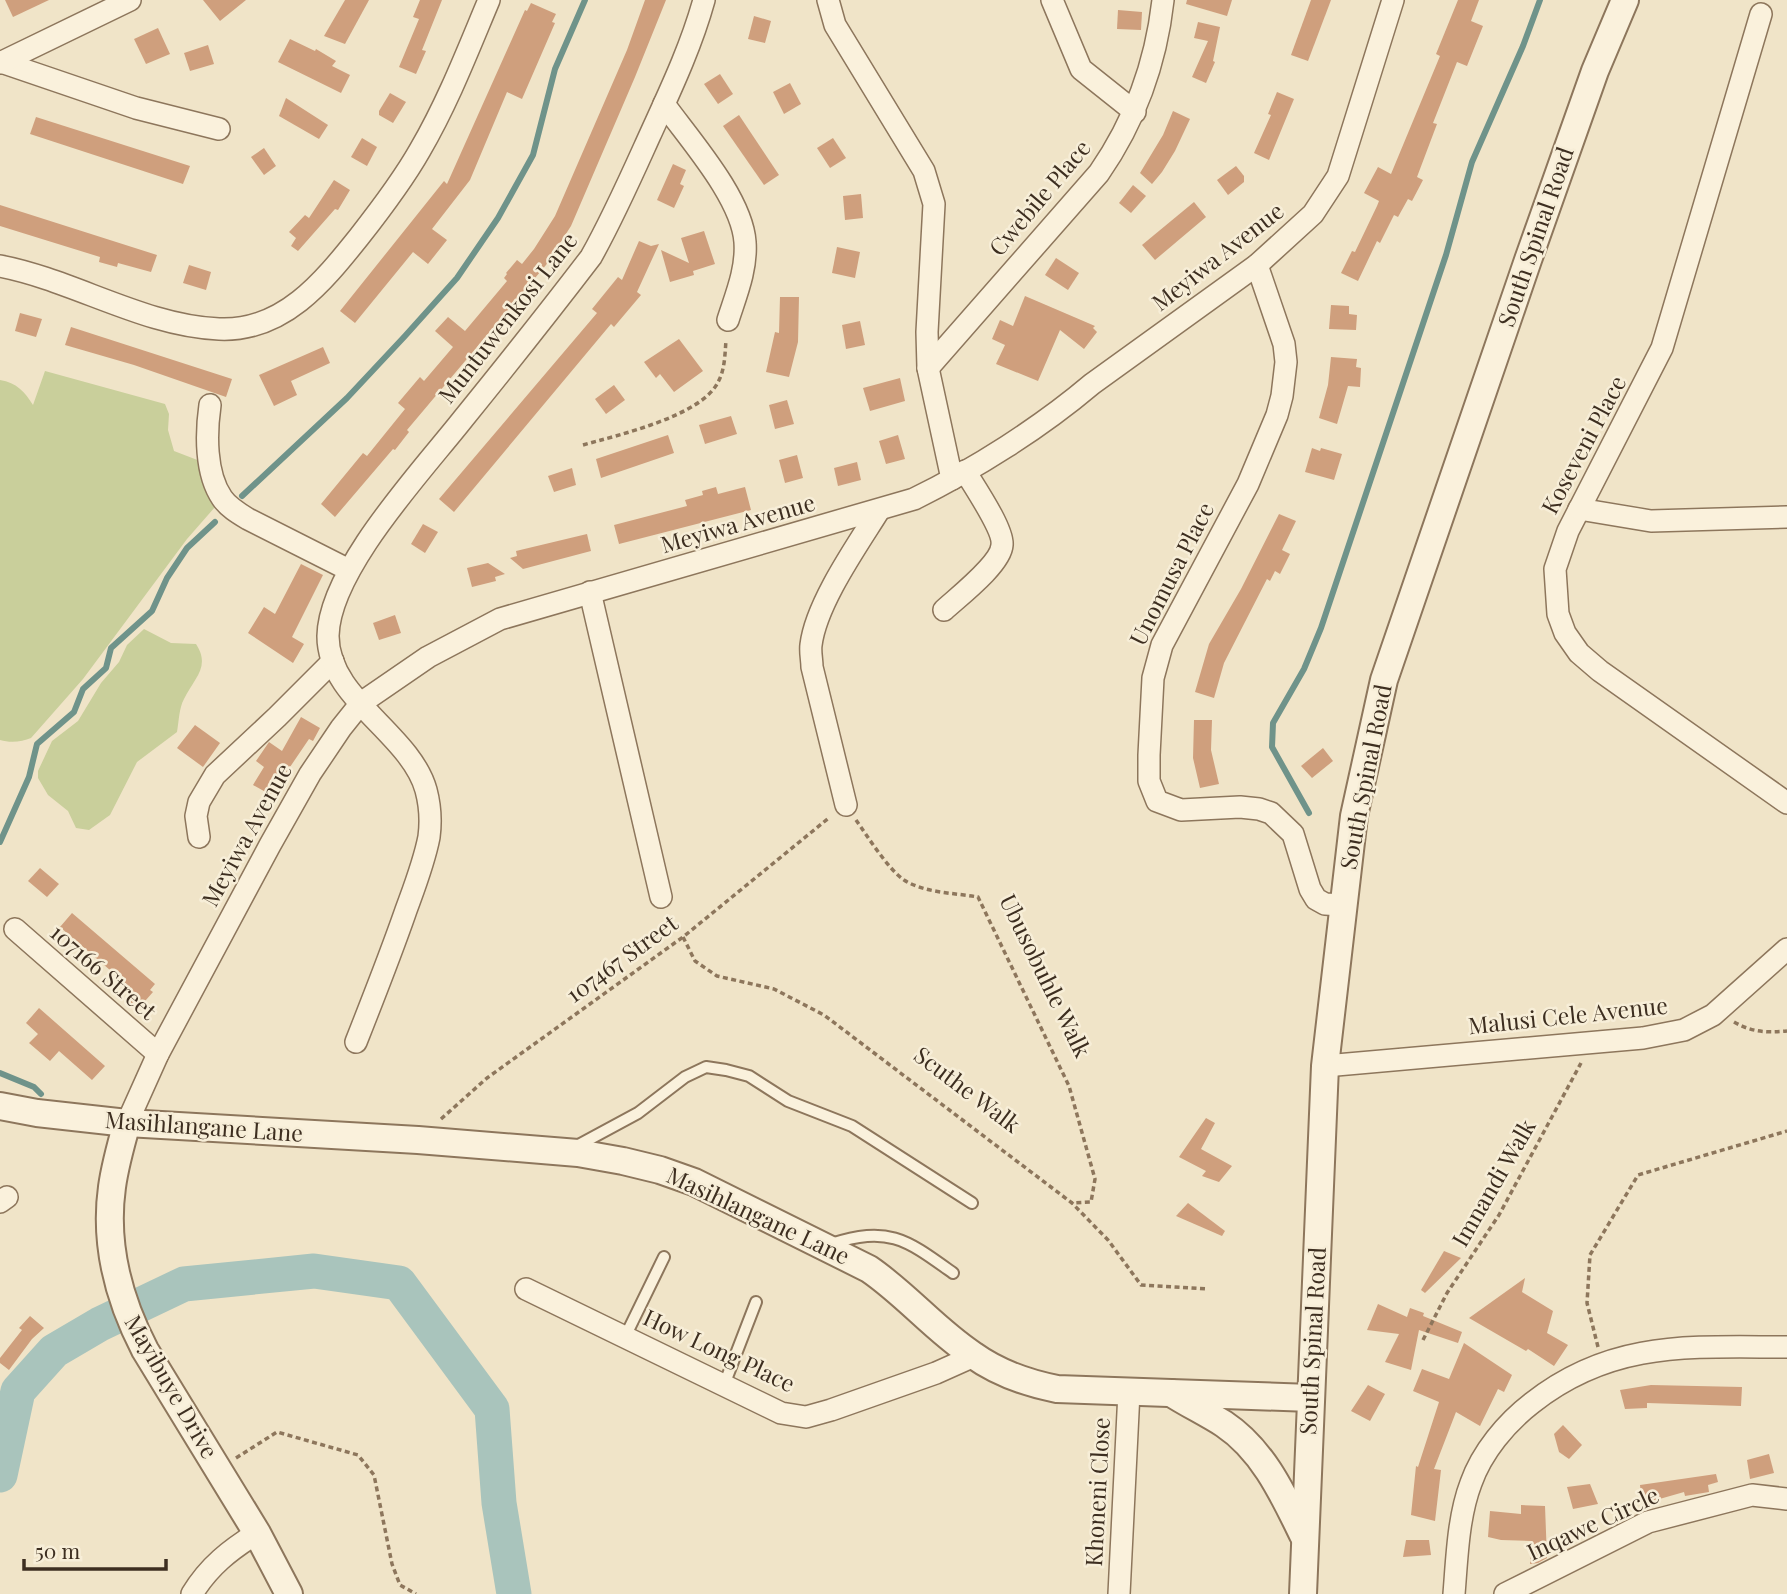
<svg xmlns="http://www.w3.org/2000/svg" width="1787" height="1594" font-family="'Playfair Display',serif">
  <style>
    .green { fill: #c9cf9b }
    .lines { fill: none; stroke-linecap: round; stroke-linejoin: round }
    .stream { stroke: #6f938a; stroke-width: 6 }
    .river { stroke: #a9c4bc; stroke-width: 35 }
    .building { fill: #cf9f7d }
    .service-casing { stroke: #8d765c; stroke-width: 14 }
    .minor-casing { stroke: #8d765c; stroke-width: 24 }
    .tertiary-casing { stroke: #8d765c; stroke-width: 30 }
    .path { stroke: #8d765c; stroke-width: 3.5; stroke-dasharray: 5 3.5; stroke-linecap: butt }
    .service { stroke: #faf1dc; stroke-width: 10 }
    .minor { stroke: #faf1dc; stroke-width: 21 }
    .tertiary { stroke: #faf1dc; stroke-width: 26 }
    .labels { text-anchor: middle; stroke-width: 5; stroke-linejoin: round; paint-order: stroke }
    .street-label { font-size: 23px; fill: #3d2e20; stroke: #f7eed8 }
  </style>
  <rect width="100%" height="100%" fill="#f0e4c8"/>
  <g class="green">
    <path d="M45,371L165,404L169,414L168,430L174,451L200,461L215,507L187,539L83,679L31,738C22,742 10,743 0,740V380C17,383 24,391 33,405Z"/>
    <path d="M144,629L171,643L196,644C211,667 194,678 184,699C179,708 179,721 177,732L137,762L110,815L89,830L76,828L68,811L48,795L38,778V771L52,741L78,721L101,683L119,662L127,645Z"/>
  </g>
  <g class="lines">
    <g class="stream">
      <path d="M242,496L347,398L405,336L457,278L498,218L533,155L555,69L585,0"/>
      <path d="M1309,813L1272,747L1273,723L1304,669L1321,628L1446,255L1472,162L1523,46L1540,0"/>
      <path d="M0,842L29,777L37,744L74,712L83,689L106,668L111,648L152,611L167,578L187,548L215,522"/>
      <path d="M0,1073L34,1087L41,1094"/>
    </g>
    <path class="river" d="M0,1475L18,1391L54,1351L100,1324L184,1284L314,1271L399,1283L492,1409L499,1503L514,1594"/>
  </g>
  <g class="building">
    <path d="M5,0H49L13,17Z"/>
    <path d="M203,0H246L220,21Z"/>
    <path d="M345,0H369L345,44L324,36Z"/>
    <path d="M420,0H442L422,50L426,51L416,74L399,67L419,19L413,17Z"/>
    <path d="M645,0H666L635,77L571,226L546,265L407,430L409,432L395,450L393,449L335,517L321,504L363,453L367,456L405,409L398,403L420,377L424,381L453,347L435,331L448,317L465,331L507,281L504,278L507,274L506,273L517,260L522,264L534,249L555,216L627,50Z"/>
    <path d="M1187,0H1232L1227,16L1186,4Z"/>
    <path d="M1311,0H1331L1308,61L1291,55Z"/>
    <path d="M1458,0H1479L1471,21L1483,26L1467,66L1457,62L1433,123L1437,124L1417,177L1423,180L1412,201L1408,199L1398,217L1394,215L1380,243L1377,241L1358,281L1341,273L1352,251L1355,252L1377,206L1379,201L1364,193L1378,167L1391,174L1440,56L1436,54Z"/>
    <path d="M531,3L556,14L552,22L555,23L522,99L507,92L470,180L432,229L447,240L428,264L413,252L355,323L340,311L444,181L447,184L525,10L527,11Z"/>
    <path d="M1118,10L1142,12L1141,30L1117,29Z"/>
    <path d="M754,16L771,21L765,43L748,39Z"/>
    <path d="M1198,22L1220,27L1213,61L1215,62L1206,83L1192,77L1208,41L1194,38Z"/>
    <path d="M158,28L170,54L146,64L134,39Z"/>
    <path d="M290,39L315,51L316,49L336,61L332,66L350,75L341,93L278,62Z"/>
    <path d="M208,45L214,64L190,71L184,53Z"/>
    <path d="M720,74L733,94L718,104L704,84Z"/>
    <path d="M790,83L801,104L784,114L773,92Z"/>
    <path d="M1277,92L1294,99L1269,160L1254,153L1271,115L1268,114Z"/>
    <path d="M390,93L406,102L393,123L379,115V111Z"/>
    <path d="M286,98L328,125L319,139L279,116Z"/>
    <path d="M1173,111L1190,119L1175,151L1162,172L1152,184L1140,173L1163,135Z"/>
    <path d="M739,115L779,175L764,185L723,126Z"/>
    <path d="M36,117L190,166L183,184L30,134Z"/>
    <path d="M362,138L377,147L367,166L351,157Z"/>
    <path d="M833,138L846,158L830,168L817,148Z"/>
    <path d="M264,148L276,166L264,175L251,157Z"/>
    <path d="M673,164L686,170L680,184L684,186L674,208L657,200Z"/>
    <path d="M1236,166L1244,176V182L1228,195L1217,180Z"/>
    <path d="M334,180L350,190L338,210L335,209L298,251L291,246L296,238L289,232L305,215L309,218Z"/>
    <path d="M1133,185L1146,196L1131,213L1119,203Z"/>
    <path d="M861,194L863,218L845,220L843,196Z"/>
    <path d="M1194,202L1206,217L1155,260L1142,245Z"/>
    <path d="M0,205L157,255L151,272L118,263L117,267L99,262L100,257L0,226Z"/>
    <path d="M704,231L715,264L693,271L694,275L670,282L661,250L689,263L681,238Z"/>
    <path d="M639,241L651,246L659,244L637,292L641,295L614,327L611,324L454,512L439,499L597,313L592,309L618,277L622,280Z"/>
    <path d="M837,247L860,252L855,278L832,273Z"/>
    <path d="M1056,258L1079,273L1068,290L1045,275Z"/>
    <path d="M189,265L211,272L206,290L183,283Z"/>
    <path d="M1025,296L1095,326L1093,328L1097,332L1084,349L1060,330L1038,381L996,364L1005,345L992,339L1000,320L1013,326Z"/>
    <path d="M780,297H799L798,342L789,377L766,372L775,332L779,333Z"/>
    <path d="M1331,305L1349,306V314L1357,315L1356,330L1329,329Z"/>
    <path d="M20,313L42,319L36,337L15,331Z"/>
    <path d="M860,321L865,345L846,349L842,325Z"/>
    <path d="M71,327L232,379L226,397L134,365L65,345Z"/>
    <path d="M679,339L703,371L674,392L660,374L656,378L644,362Z"/>
    <path d="M323,347L330,363L291,381L297,395L274,406L259,375Z"/>
    <path d="M1331,357L1357,359L1356,367L1361,368L1360,387L1348,386L1337,424L1319,418L1328,385Z"/>
    <path d="M900,378L905,401L870,411L863,388Z"/>
    <path d="M614,385L625,400L606,414L595,399Z"/>
    <path d="M787,400L794,424L775,429L769,405Z"/>
    <path d="M731,416L737,434L705,444L699,425Z"/>
    <path d="M668,435L674,453L601,478L596,459Z"/>
    <path d="M898,435L905,459L886,464L879,441Z"/>
    <path d="M1312,448L1320,451L1321,448L1342,454L1334,480L1305,472Z"/>
    <path d="M797,455L803,478L785,483L779,460Z"/>
    <path d="M857,462L861,480L838,486L834,468Z"/>
    <path d="M572,468L576,485L554,492L548,476Z"/>
    <path d="M716,487L718,494L745,487L751,510L619,544L614,525L687,506L685,500L703,495L702,491Z"/>
    <path d="M1279,514L1296,521L1282,550L1290,554L1280,574L1275,571L1270,581L1267,579L1224,663L1214,698L1195,692L1209,644L1241,589Z"/>
    <path d="M423,524L438,532L425,553L411,544Z"/>
    <path d="M587,534L591,551L523,569L510,558L517,556L516,551Z"/>
    <path d="M488,563L505,574L495,577L496,581L472,587L467,568Z"/>
    <path d="M301,564L323,575L292,637L304,644L293,663L248,633L264,607L275,614Z"/>
    <path d="M395,615L401,633L379,640L373,623Z"/>
    <path d="M301,717L320,728L313,741L309,739L271,795L253,785L264,767L256,761L269,742L282,751Z"/>
    <path d="M1194,720H1212L1211,750L1219,784L1200,788L1193,758Z"/>
    <path d="M195,725L220,743L203,767L177,748Z"/>
    <path d="M1323,748L1333,761L1312,778L1301,766Z"/>
    <path d="M40,868L59,884L47,897L28,881Z"/>
    <path d="M72,913L155,984L150,990L153,992L138,1009L126,999L132,991L124,984L125,983L60,927Z"/>
    <path d="M39,1008L105,1066L92,1080L59,1051L50,1061L29,1043L38,1034L26,1023Z"/>
    <path d="M1206,1118L1215,1123L1201,1149L1232,1166L1219,1182L1202,1176L1206,1171L1179,1157Z"/>
    <path d="M1188,1203L1225,1231L1222,1236L1176,1216Z"/>
    <path d="M1444,1251L1461,1258L1425,1293L1421,1290Z"/>
    <path d="M1525,1278L1522,1292L1553,1311L1547,1333L1568,1345L1554,1366L1528,1349L1526,1351L1469,1318Z"/>
    <path d="M1378,1304L1407,1317L1410,1308L1424,1313L1423,1316L1462,1332L1458,1343L1419,1330L1411,1370L1385,1362L1399,1334L1367,1330Z"/>
    <path d="M30,1316L44,1328L32,1339L9,1370L0,1363V1358L22,1330L19,1328Z"/>
    <path d="M1464,1343L1512,1375L1504,1392L1498,1389L1480,1426L1456,1412L1434,1469L1441,1470L1435,1521L1411,1515L1416,1466L1418,1467L1439,1402L1413,1391L1422,1369L1449,1379Z"/>
    <path d="M1368,1385L1385,1394L1370,1421L1351,1411Z"/>
    <path d="M1651,1385L1742,1387L1741,1406L1647,1403V1408L1625,1409L1620,1390Z"/>
    <path d="M1563,1425L1582,1445L1569,1459L1559,1452L1554,1434Z"/>
    <path d="M1769,1454L1774,1473L1750,1479L1747,1460Z"/>
    <path d="M1716,1474L1718,1482L1708,1485L1709,1492L1685,1496L1684,1492L1642,1504L1640,1485Z"/>
    <path d="M1590,1484L1598,1504L1573,1509L1567,1487Z"/>
    <path d="M1521,1505L1545,1506L1547,1558L1538,1563L1530,1564L1532,1541L1501,1540L1488,1537L1490,1511L1521,1514Z"/>
    <path d="M1406,1540H1429L1431,1555L1403,1557Z"/>
  </g>
  <g class="lines">
    <g class="service-casing">
      <g id="service">
        <path d="M575,1147L638,1113L685,1077L706,1067L726,1070L749,1076L788,1101L852,1126L972,1203"/>
        <path d="M831,1244C889,1225 907,1240 953,1273"/>
        <path d="M625,1337L664,1257"/>
        <path d="M724,1385L756,1302"/>
      </g>
    </g>
    <g class="minor-casing">
      <g id="minor">
        <path d="M828,0L835,25L924,171L934,204L927,332L928,368L952,479"/>
        <path d="M1052,0L1081,69L1135,112"/>
        <path d="M1761,14L1662,348L1568,531L1555,569L1558,614L1565,633L1579,653L1600,671L1787,803"/>
        <path d="M1,62L136,108L219,129"/>
        <path d="M0,63L130,0"/>
        <path d="M664,104C690,140 742,198 745,242C747,269 736,295 728,320"/>
        <path d="M1257,265L1284,344L1286,362L1282,396L1277,415L1248,484L1162,645L1153,678L1149,755V781L1157,801L1181,810L1240,807L1259,809L1271,813L1293,834L1310,889L1316,899L1325,904L1342,905"/>
        <path d="M0,266C73,280 144,326 219,329C283,332 323,282 359,237C381,209 403,180 420,150C448,102 468,50 489,0"/>
        <path d="M928,368L1099,173C1135,121 1156,63 1163,0"/>
        <path d="M210,405C206,433 205,473 222,498C228,507 238,513 248,519L349,570"/>
        <path d="M1579,509L1651,521L1787,517"/>
        <path d="M590,592L661,897"/>
        <path d="M944,610C958,597 1001,564 1002,545C1004,530 974,486 965,471"/>
        <path d="M846,805L812,667C812,660 810,652 811,645C816,604 856,547 878,512"/>
        <path d="M199,837L196,816L199,802L215,775L277,717L333,661"/>
        <path d="M15,929L158,1054"/>
        <path d="M356,1042C373,999 390,956 405,913C414,888 424,863 429,837C431,822 430,805 426,790C410,733 328,699 328,636C329,570 422,471 463,419C506,366 549,312 591,257C613,218 631,177 650,135C670,91 691,47 704,0"/>
        <path d="M1325,1066L1643,1038L1684,1030L1713,1015L1787,949"/>
        <path d="M127,1123L158,1054L270,845L310,774L341,728L361,703L428,657L500,619L914,499C975,469 1040,428 1092,384L1257,265L1313,214L1338,176L1393,0"/>
        <path d="M0,1202L7,1197"/>
        <path d="M526,1289L781,1413L806,1417L831,1410L936,1373L974,1356"/>
        <path d="M192,1594C209,1566 230,1550 257,1533"/>
        <path d="M1119,1594L1129,1392"/>
        <path d="M1454,1594C1457,1558 1458,1517 1471,1483C1482,1452 1506,1423 1532,1403C1612,1340 1690,1347 1787,1347"/>
        <path d="M1505,1594L1648,1522L1752,1495L1787,1499"/>
      </g>
    </g>
    <g class="tertiary-casing">
      <g id="tertiary">
        <path d="M0,1106L37,1113L127,1123L418,1140L578,1153L623,1161L660,1170L694,1182L869,1269C907,1295 935,1330 973,1355C998,1373 1027,1383 1057,1389L1311,1398"/>
        <path d="M127,1123C121,1144 115,1165 112,1187C104,1244 119,1300 145,1350L257,1533L289,1594"/>
        <path d="M1171,1393C1188,1404 1207,1413 1224,1424C1263,1450 1283,1494 1303,1535"/>
        <path d="M1303,1594L1325,1066L1354,816L1384,680L1528,260L1595,71L1625,0"/>
      </g>
    </g>
    <g class="path">
      <path d="M583,445C618,435 702,416 718,382C725,370 725,353 726,340"/>
      <path d="M856,820C868,837 888,869 904,880C924,893 955,893 978,897L1069,1086L1095,1179L1091,1202L1072,1203"/>
      <path d="M683,937L695,961L717,976L774,989L824,1015L1072,1203L1108,1240L1141,1285L1208,1289"/>
      <path d="M1734,1022C1751,1032 1767,1033 1787,1031"/>
      <path d="M441,1119L487,1078L683,937L830,817"/>
      <path d="M1423,1340L1447,1293L1499,1215L1581,1063"/>
      <path d="M1598,1347L1587,1303L1590,1255L1638,1175L1787,1131"/>
      <path d="M236,1458L277,1432L358,1455L374,1475L392,1564L400,1585L416,1594"/>
    </g>
    <use href="#service" class="service"/>
    <use href="#minor" class="minor"/>
    <use href="#tertiary" class="tertiary"/>
  </g>
  <g class="labels">
    <g class="street-label">
      <text transform="translate(1040 198) rotate(-50)" y="8">Cwebile Place</text>
      <text transform="translate(1536 237) rotate(-71)" y="8">South Spinal Road</text>
      <text transform="translate(1218 257) rotate(-38)" y="8">Meyiwa Avenue</text>
      <text transform="translate(508 318) rotate(-52)" y="8">Muntuwenkosi Lane</text>
      <text transform="translate(1584 445) rotate(-62)" y="8">Koseveni Place</text>
      <text transform="translate(738 524) rotate(-16)" y="8">Meyiwa Avenue</text>
      <text transform="translate(1172 574) rotate(-63)" y="8">Unomusa Place</text>
      <text transform="translate(1366 777) rotate(-79)" y="8">South Spinal Road</text>
      <text transform="translate(247 835) rotate(-61)" y="8">Meyiwa Avenue</text>
      <text transform="translate(622 959) rotate(-36)" y="8">107467 Street</text>
      <text transform="translate(103 972) rotate(41)" y="8">107166 Street</text>
      <text transform="translate(1045 976) rotate(64)" y="8">Ubusobuhle Walk</text>
      <text transform="translate(1568 1016) rotate(-6)" y="8">Malusi Cele Avenue</text>
      <text transform="translate(967 1090) rotate(37)" y="8">Scuthe Walk</text>
      <text transform="translate(204 1127) rotate(4)" y="8">Masihlangane Lane</text>
      <text transform="translate(1494 1183) rotate(-60)" y="8">Imnandi Walk</text>
      <text transform="translate(758 1216) rotate(25)" y="8">Masihlangane Lane</text>
      <text transform="translate(1313 1341) rotate(-87)" y="8">South Spinal Road</text>
      <text transform="translate(719 1351) rotate(25)" y="8">How Long Place</text>
      <text transform="translate(171 1387) rotate(60)" y="8">Mayibuye Drive</text>
      <text transform="translate(1098 1492) rotate(-87)" y="8">Khoneni Close</text>
      <text transform="translate(1593 1524) rotate(-25)" y="8">Inqawe Circle</text>
    </g>
  </g>
  <path d="M24 1559v10h142v-10" fill="none" stroke="#3d2e20" stroke-width="3.5"/>
  <text x="35" y="1559" font-size="21" fill="#3d2e20" stroke="#f7eed8" stroke-width="5" paint-order="stroke">50 m</text>
</svg>
